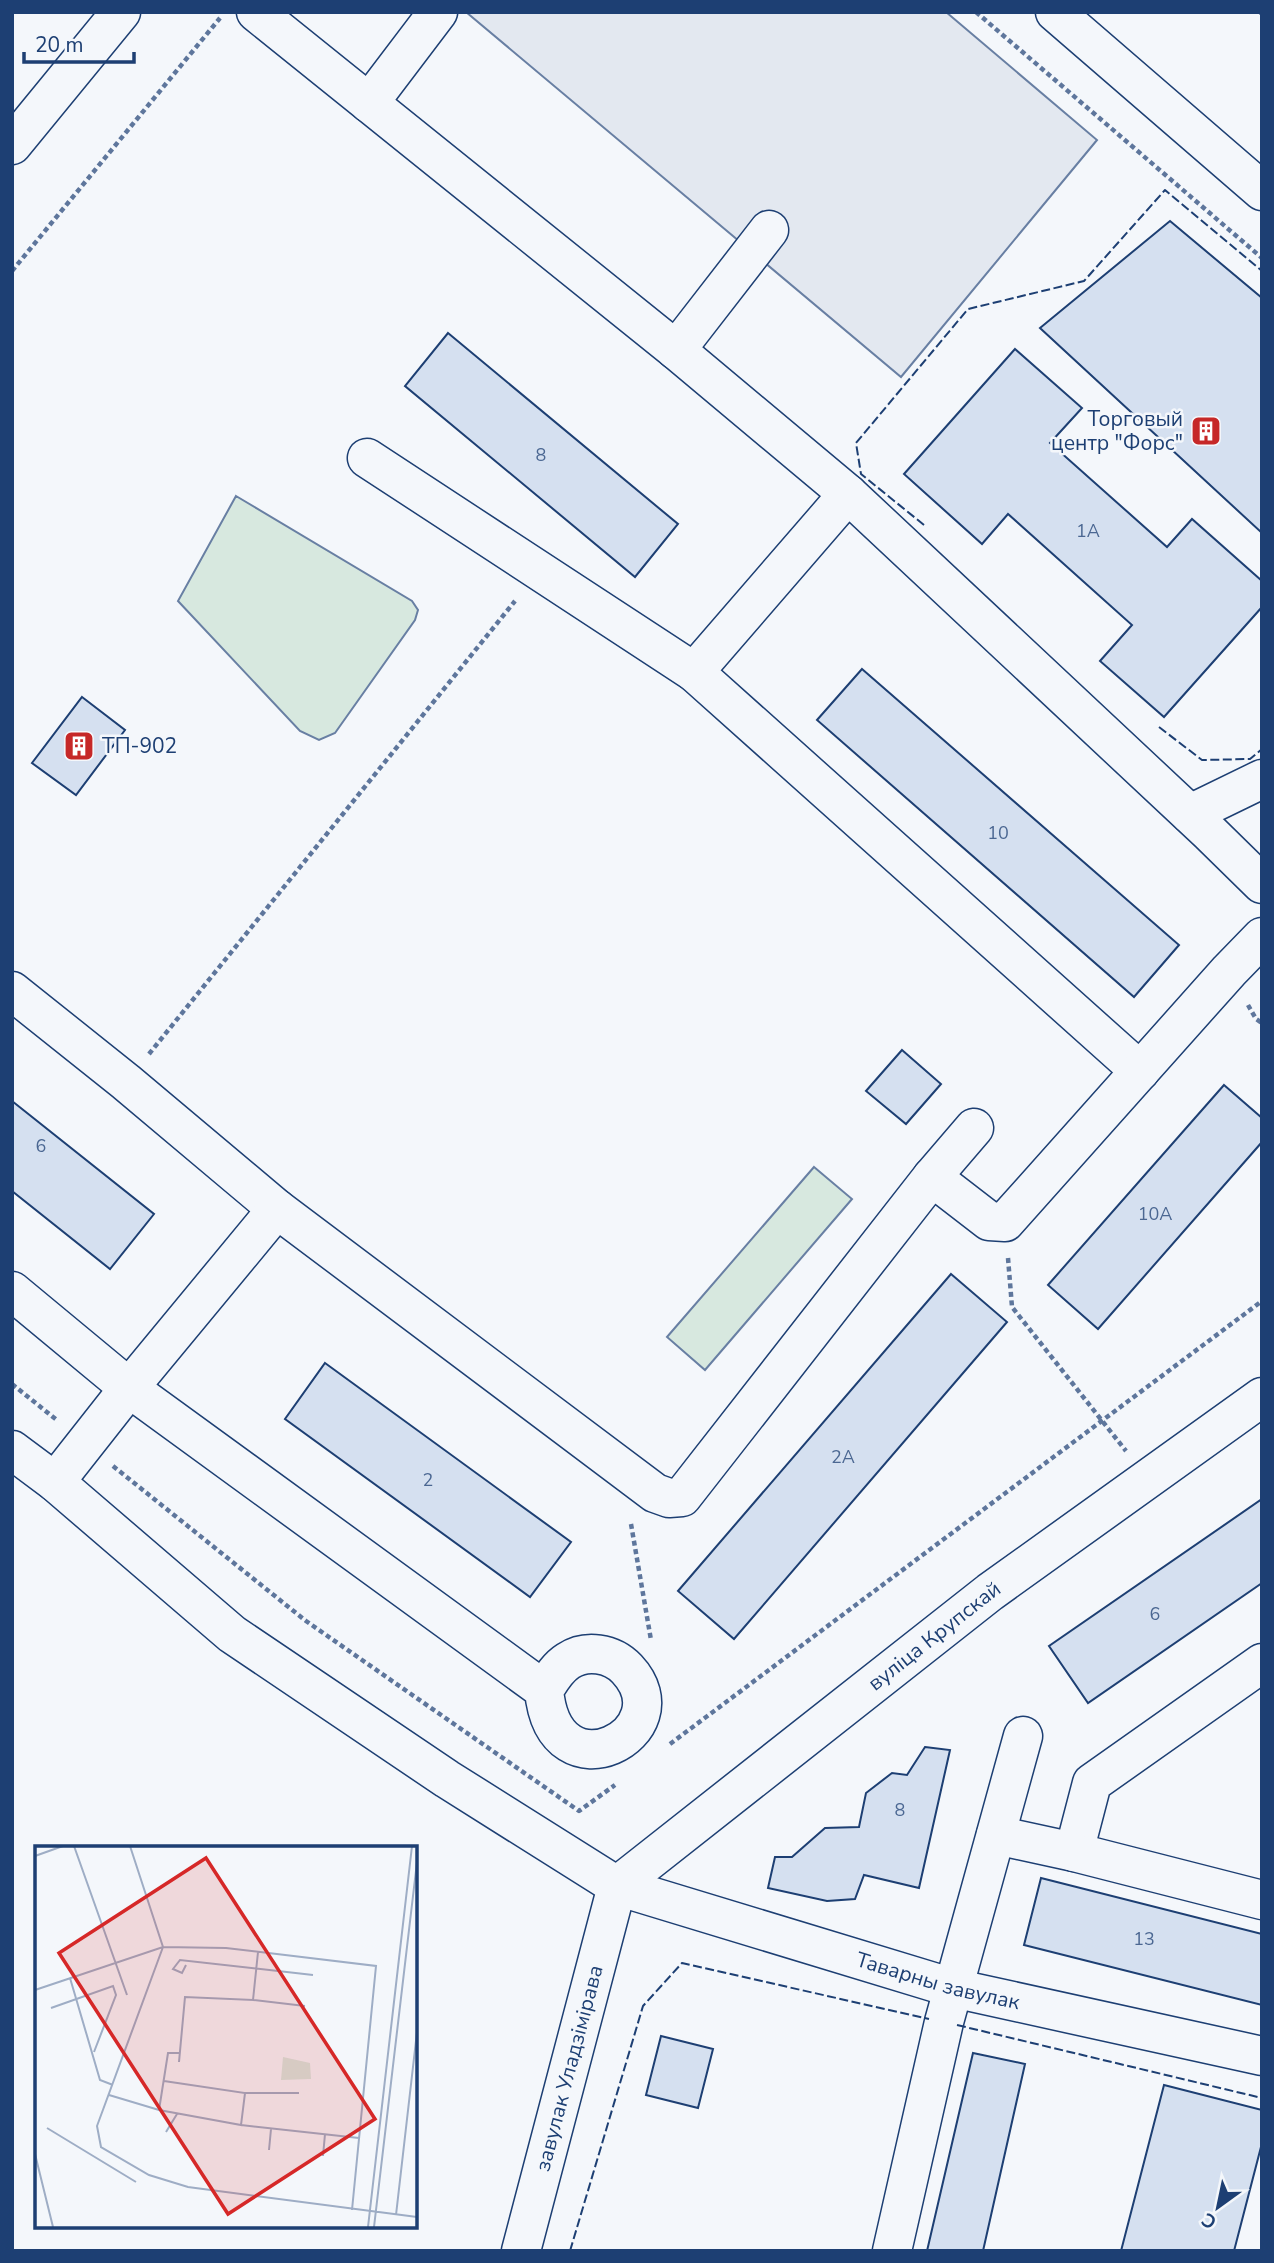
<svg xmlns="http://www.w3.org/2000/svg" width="1274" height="2263" font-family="'Nunito Sans',sans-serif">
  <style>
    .green { fill: #d7e8df; stroke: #687fa3; stroke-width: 2 }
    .parking { fill: #e3e8f0; stroke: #687fa3; stroke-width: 2 }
    .building { fill: #d5e0f0; stroke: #1d3f73; stroke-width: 2 }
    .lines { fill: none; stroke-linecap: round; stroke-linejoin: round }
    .minor-casing { stroke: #1d3f73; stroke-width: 41 }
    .path { stroke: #5e769c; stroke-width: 4.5; stroke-dasharray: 5 3.5; stroke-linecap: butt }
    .minor { stroke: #f4f7fb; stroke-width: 38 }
    .fence { stroke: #1d3f73; stroke-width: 2; stroke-dasharray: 9 3.5; stroke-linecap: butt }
    .wall { stroke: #1d3f73; stroke-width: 3.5 }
    .labels { text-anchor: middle; stroke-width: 5; stroke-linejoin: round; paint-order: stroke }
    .number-label { font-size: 18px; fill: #4b6792 }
    .poi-label { font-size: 21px; fill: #1d3f73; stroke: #f4f7fb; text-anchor: end }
    .street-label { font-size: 21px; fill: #1d3f73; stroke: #f4f7fb }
    .inset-road { fill: none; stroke: #9eadc5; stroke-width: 2 }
    .view { fill: #d62828; fill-opacity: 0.15; stroke: #d62828; stroke-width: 3.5 }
    .inset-edge { fill: none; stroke: #1d3f73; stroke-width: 3.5 }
  </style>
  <rect width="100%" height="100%" fill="#f4f7fb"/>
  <g class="green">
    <path d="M236,496L412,601L418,610L415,620L335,733L319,740L300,731L178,601Z"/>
    <path d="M814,1167L852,1199L705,1370L667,1337Z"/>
  </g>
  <path class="parking" d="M466,12H946L1097,140L901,377Z"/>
  <g class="building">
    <path d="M1170,221L1262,298V533L1040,328Z"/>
    <path d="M448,333L678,524L635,577L405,386Z"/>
    <path d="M1015,349L1082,408L1050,443L1167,547L1192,519L1262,581V607L1164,717L1100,661L1132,625L1008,514L982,544L904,474Z"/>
    <path d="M862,669L1179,945L1134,997L817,720Z"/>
    <path d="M82,697L125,730L76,795L32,763Z"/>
    <path d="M902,1050L941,1084L906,1124L866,1091Z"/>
    <path d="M1224,1085L1262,1118V1142L1098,1329L1048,1285Z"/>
    <path d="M12,1101L154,1214L110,1269L12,1191Z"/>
    <path d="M951,1274L1007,1322L734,1639L678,1591Z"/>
    <path d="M325,1363L571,1542L530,1597L285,1419Z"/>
    <path d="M1262,1499V1583L1088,1703L1049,1646Z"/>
    <path d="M925,1747L950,1750L919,1888L864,1875L855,1899L827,1901L768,1888L775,1857H792L825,1828L859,1827L866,1793L892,1773L907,1775Z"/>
    <path d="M1041,1878L1262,1934V2005L1024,1945Z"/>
    <path d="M661,2036L713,2049L698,2108L646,2095Z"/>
    <path d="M973,2053L1025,2064L983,2251H927Z"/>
    <path d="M1164,2085L1262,2110V2143L1234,2251H1121Z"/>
  </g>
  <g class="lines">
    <g class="minor-casing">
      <g id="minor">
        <path d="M256,12L676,350L848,494"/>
        <path d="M1055,12L1262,191"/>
        <path d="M369,103L438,12"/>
        <path d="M12,145L121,12"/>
        <path d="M676,350L769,230"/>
        <path d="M367,458L694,672"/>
        <path d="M1190,814L1262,779"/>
        <path d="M12,991L126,1082L277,1209"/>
        <path d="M1140,1071L694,672L848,494L1210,833L1262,884"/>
        <path d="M932,1177L989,1221L1005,1222L1229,971L1262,937"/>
        <path d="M12,1291L129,1388L544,1690C554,1802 686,1732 627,1669C612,1653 586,1649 568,1661C557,1668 551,1679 544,1690"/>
        <path id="s1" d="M12,1450L55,1482L232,1634L447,1779L617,1886L953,1988L1262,2056"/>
        <path d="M55,1482L129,1388L277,1209L655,1493L669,1498L682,1497L932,1177L974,1128"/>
        <path d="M1262,1663L1092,1783L1074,1852L1262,1900"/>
        <path d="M996,1835L1074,1852"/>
        <path id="s2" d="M617,1886L990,1592L1262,1397"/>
        <path id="s3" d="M521,2251L617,1886"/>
        <path d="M892,2251L944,2022L1023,1736"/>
      </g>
    </g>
    <g class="path">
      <path d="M976,12L1262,258"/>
      <path d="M12,271L220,18"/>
      <path d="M1248,1005L1256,1019L1262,1023"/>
      <path d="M149,1054L515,601"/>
      <path d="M1008,1258L1012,1307L1126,1451"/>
      <path d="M12,1384L58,1421"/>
      <path d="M113,1466L306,1621L579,1811L615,1785"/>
      <path d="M631,1524L651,1640"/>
      <path d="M670,1744L1262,1301"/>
    </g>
    <use href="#minor" class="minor"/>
    <g class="fence">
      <path d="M924,525L861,474L856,443L968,309L1084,281L1165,190L1262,271"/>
      <path d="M1159,727L1202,760L1250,759L1262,749"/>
      <path d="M957,2025L1262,2098"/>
      <path d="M570,2251L643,2006L682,1963L929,2019"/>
    </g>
    <path class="wall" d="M1259,12L1262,14"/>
  </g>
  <defs>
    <g id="building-square" transform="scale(1.575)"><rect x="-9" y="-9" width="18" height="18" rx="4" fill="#c62828" stroke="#f4f7fb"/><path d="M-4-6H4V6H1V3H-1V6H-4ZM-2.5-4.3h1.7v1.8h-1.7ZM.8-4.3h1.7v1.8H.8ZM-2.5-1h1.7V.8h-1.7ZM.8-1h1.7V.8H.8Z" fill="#fff"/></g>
  </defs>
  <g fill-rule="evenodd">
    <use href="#building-square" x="1206" y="431"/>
    <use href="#building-square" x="79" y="746"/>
  </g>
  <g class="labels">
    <g class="number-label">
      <text x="541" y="461">8</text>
      <text x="1088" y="537">1А</text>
      <text x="998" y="839">10</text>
      <text x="41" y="1152">6</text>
      <text x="1155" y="1220">10А</text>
      <text x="843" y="1463">2А</text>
      <text x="428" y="1486">2</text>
      <text x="1155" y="1620">6</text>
      <text x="900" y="1816">8</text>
      <text x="1144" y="1945">13</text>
    </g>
    <g class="poi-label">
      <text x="1183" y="426">Торговый<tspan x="1183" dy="24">центр "Форс"</tspan></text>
      <text x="102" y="753" text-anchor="start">ТП-902</text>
    </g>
    <g class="street-label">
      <text dy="7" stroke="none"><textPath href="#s2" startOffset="404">вуліца Крупскай</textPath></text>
      <text dy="7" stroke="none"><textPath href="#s1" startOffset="1082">Таварны завулак</textPath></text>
      <text dy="7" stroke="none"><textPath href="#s3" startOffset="189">завулак Уладзімірава</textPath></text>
    </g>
  </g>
  <g transform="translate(35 1846)">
    <rect width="382" height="382" fill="#f4f7fb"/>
    <path d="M248,211L275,217L276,233L246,234Z" fill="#d7e8df"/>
    <path class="inset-road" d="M39,0L92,149M95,0L128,101M0,10L28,0M128,101L62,280L66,301L114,329L153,341L382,371M151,119L147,127L138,123L145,114L278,129M35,132L65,234L78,239M0,144L128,101L191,102L341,120L317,364M218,154L270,160M16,162L78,140L81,149L59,206M144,216L150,151L218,154L223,106M210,247H264M74,249L124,264L206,279L210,247L129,235M124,264L133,207H145M206,279L324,292M12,282L101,336M131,286L142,268M234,304L236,283M0,308L18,381M288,310L290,288M361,369L382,186M333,381L377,0M339,381L382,16"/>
    <path class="view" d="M171,12L340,273L193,368L24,107Z"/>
    <rect width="382" height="382" class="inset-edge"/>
  </g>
  <rect width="1274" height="2263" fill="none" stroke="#1d3f73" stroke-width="28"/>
  <g transform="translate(1218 2207) rotate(213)" stroke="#f4f7fb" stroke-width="5" paint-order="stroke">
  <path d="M0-5L12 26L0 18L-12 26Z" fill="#1d3f73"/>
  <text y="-10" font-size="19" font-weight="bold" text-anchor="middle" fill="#1d3f73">С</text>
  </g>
  <path d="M24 52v10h110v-10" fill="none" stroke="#1d3f73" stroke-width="3.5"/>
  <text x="35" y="52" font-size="21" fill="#1d3f73" stroke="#f4f7fb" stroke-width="5" paint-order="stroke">20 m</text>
</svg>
